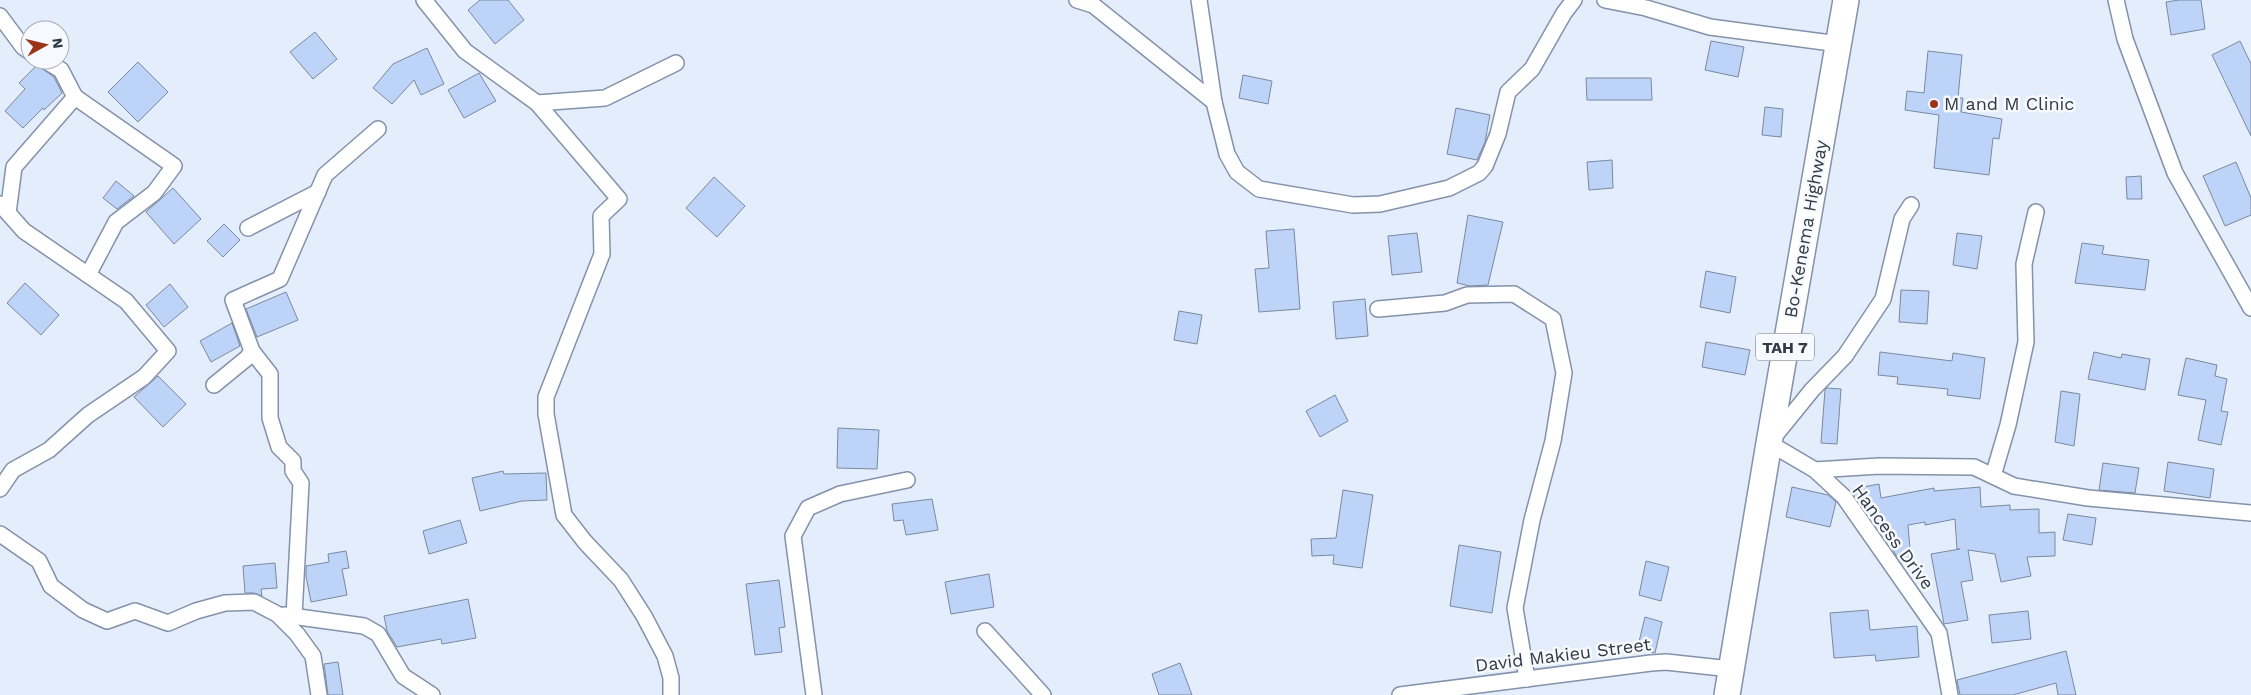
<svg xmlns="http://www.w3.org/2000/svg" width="2251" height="695" font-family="'Work Sans',sans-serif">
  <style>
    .building { fill: #bdd4f8; stroke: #7a89a0 }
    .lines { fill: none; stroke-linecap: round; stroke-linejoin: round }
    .minor-casing { stroke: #8392aa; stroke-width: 18 }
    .trunk-casing { stroke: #8392aa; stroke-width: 28 }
    .minor { stroke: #fff; stroke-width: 15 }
    .trunk { stroke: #fff; stroke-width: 25 }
    .poi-dot { fill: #9c3419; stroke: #f6faff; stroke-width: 2 }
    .labels { text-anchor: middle; stroke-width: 5; stroke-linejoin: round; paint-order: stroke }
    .shield { fill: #f6faff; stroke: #6d737b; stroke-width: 1 }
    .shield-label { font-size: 16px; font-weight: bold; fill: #323943 }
    .poi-label { font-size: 18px; fill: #323943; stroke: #f6faff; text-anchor: start }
    .street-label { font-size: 18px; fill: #323943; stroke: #f6faff }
  </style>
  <rect width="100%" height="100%" fill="#e3edfc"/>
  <g class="building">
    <path d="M480,0H508L524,20L495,44L468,10Z"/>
    <path d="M2179,0H2201L2205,29L2171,35L2166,2Z"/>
    <path d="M315,32L337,59L313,79L290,52Z"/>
    <path d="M1711,41L1744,47L1738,77L1705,70Z"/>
    <path d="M2240,41L2251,64V136L2212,55Z"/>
    <path d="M427,48L444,84L421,95L414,80L392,104L373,88L393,64Z"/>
    <path d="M1928,51L1962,55L1958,98H1963L1961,112L2002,119L1999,139L1993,138L1989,175L1934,168L1939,115L1905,110L1907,91L1924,93Z"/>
    <path d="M138,62L168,92L138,122L108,92Z"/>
    <path d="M37,65L54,77L62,93L44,110L43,108L23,128L5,111L25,89L19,83Z"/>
    <path d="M479,73L496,101L464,118L448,90Z"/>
    <path d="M1243,75L1272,81L1268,104L1239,98Z"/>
    <path d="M1586,78H1651L1652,100H1587Z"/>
    <path d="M1765,107L1783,109L1781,137L1762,135Z"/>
    <path d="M1456,108L1490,115L1485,142L1477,160L1447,154Z"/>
    <path d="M1612,160L1613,188L1589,190L1587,162Z"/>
    <path d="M2236,162L2251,198V215L2225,226L2203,176Z"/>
    <path d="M2141,176L2142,199H2127L2126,177Z"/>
    <path d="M714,177L745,206L717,237L686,208Z"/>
    <path d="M116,181L134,196L117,209L103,198Z"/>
    <path d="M173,188L201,219L174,244L146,212Z"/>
    <path d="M1468,215L1503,222L1488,285L1470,286L1457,283Z"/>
    <path d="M224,224L240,240L223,257L207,241Z"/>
    <path d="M1294,229L1300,309L1259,312L1255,269L1269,268L1266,231Z"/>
    <path d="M1417,233L1422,272L1392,275L1388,236Z"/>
    <path d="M1957,233L1982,236L1977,269L1953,265Z"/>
    <path d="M2082,243L2104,246L2102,254L2149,260L2145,290L2075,283Z"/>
    <path d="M1706,271L1736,277L1730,313L1700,307Z"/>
    <path d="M25,283L59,315L41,335L7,303Z"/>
    <path d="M170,284L188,307L164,327L146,305Z"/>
    <path d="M1901,290L1929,291L1927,324L1899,322Z"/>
    <path d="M286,292L298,320L257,337L246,309Z"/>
    <path d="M1365,299L1368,336L1336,339L1333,302Z"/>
    <path d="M1179,311L1202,315L1197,344L1174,340Z"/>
    <path d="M232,323L240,346L211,362L200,341Z"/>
    <path d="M1706,342L1750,350L1745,375L1702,367Z"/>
    <path d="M1880,352L1952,361L1953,353L1985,358L1980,399L1947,395L1948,389L1897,384L1898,377L1878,375Z"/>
    <path d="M2094,352L2121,358L2122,354L2150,359L2145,390L2088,379Z"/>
    <path d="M2186,358L2217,365L2215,376L2227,379L2221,411L2228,412L2221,445L2198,440L2206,400L2178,395Z"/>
    <path d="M158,376L186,404L163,427L134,397Z"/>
    <path d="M1827,388L1841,389L1837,444L1821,443L1825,390Z"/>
    <path d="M2061,391L2080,394L2074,446L2055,442Z"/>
    <path d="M1335,395L1348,421L1320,437L1306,411Z"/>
    <path d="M838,428L879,430L877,469L837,468Z"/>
    <path d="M2168,462L2214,469L2210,498L2164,491Z"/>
    <path d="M2103,463L2139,468L2135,493L2099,490Z"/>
    <path d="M503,471L504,474L546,473L547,500L522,501L480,511L472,478Z"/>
    <path d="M1879,484L1881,498L1934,488V491L1980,487L1981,507L2010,505V510L2039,509V533L2055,532V556L2027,557L2031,576L2001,582L1995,554L1968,550L1973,580L1961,582L1968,620L1944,624L1931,554L1960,549H1957L1955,519L1925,525V522L1908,525L1911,561L1901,563L1894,552L1889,523L1875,525L1872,506L1863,508L1852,493V489Z"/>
    <path d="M1792,487L1828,495L1836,502L1830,527L1786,517Z"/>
    <path d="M1343,490L1373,495L1362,568L1333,564L1334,555L1312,556L1311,539L1336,538Z"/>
    <path d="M932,499L938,530L906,535L903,520L894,521L892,504Z"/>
    <path d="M2068,514L2096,518L2092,545L2063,540Z"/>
    <path d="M460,520L467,543L429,554L423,531Z"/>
    <path d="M1459,545L1501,552L1492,613L1450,606Z"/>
    <path d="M346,551L349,568L342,569L347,595L311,602L306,576V566L329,562L328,554Z"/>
    <path d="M1646,561L1669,567L1661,601L1639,595Z"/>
    <path d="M275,563L277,588L261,589L262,596L254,593H245L243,566Z"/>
    <path d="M989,574L994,607L951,614L945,582Z"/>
    <path d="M779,580L785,627L779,628L782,652L755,655L746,584Z"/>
    <path d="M468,599L476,638L442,644L441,639L397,647L387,631L384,616Z"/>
    <path d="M1868,610L1870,630L1917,626L1919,657L1876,661L1875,655L1834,658L1830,613Z"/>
    <path d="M2028,611L2031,639L1992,643L1989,615Z"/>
    <path d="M1645,617L1662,622L1655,653L1637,650Z"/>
    <path d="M2066,651L2076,695H2058L2056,683L2013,695H1960L1957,680Z"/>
    <path d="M338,662L343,695H328L324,664Z"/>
    <path d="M1180,663L1192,695H1159L1152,674Z"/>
  </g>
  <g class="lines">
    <g class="minor-casing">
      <g id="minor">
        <path d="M424,0L465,51L537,103L605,98L676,63"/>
        <path d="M1077,0L1093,5L1214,102L1227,154L1237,172L1259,189L1353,205L1380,204L1449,188L1479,173L1485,166L1498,134L1508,92L1532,69L1564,13L1574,0"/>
        <path d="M1199,0L1214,102"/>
        <path d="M1605,0L1646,8L1710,27L1839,44"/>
        <path d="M2116,0L2125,39L2175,173L2251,308"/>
        <path d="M0,16L23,47L30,52"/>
        <path d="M44,60L61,70L75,97"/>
        <path d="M537,103L619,199L601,216L602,254L546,397V414L564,515L585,542L621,580L644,616L665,656L671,678V695"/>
        <path d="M0,204L24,231L126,301L168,351L144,377L88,415L49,450L13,470L0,489"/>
        <path d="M1911,205L1902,219L1883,299L1845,356L1812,390L1769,443L1815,470L1844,497L1939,633L1950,695"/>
        <path d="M8,213L14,167L75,97L174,166L154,193L116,222L88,275"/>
        <path d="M248,228L318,192"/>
        <path d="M1378,309L1445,303L1467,295L1514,294L1553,319L1564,373L1553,441L1532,520L1515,608L1527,679"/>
        <path d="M252,351L233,300L280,279L325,175L378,129"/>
        <path d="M214,385L247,358L252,351L270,374V418L279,447L293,461V471L301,483L294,616"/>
        <path d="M1815,470L1879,466L1974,467L2014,486L2088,498L2251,513"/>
        <path d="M1993,476L2008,425L2026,342L2024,264L2036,212"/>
        <path d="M0,534L39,561L51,586L83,610L107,621L135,611L168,623L196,611L225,603L254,602L277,614L297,634L313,656L319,695"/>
        <path d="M284,615L364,626L378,634L403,676L432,695"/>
        <path d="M985,631L1043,695"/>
        <path d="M814,695L793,536L808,508L840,494L907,480"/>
        <path d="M1400,695L1651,663L1666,662L1731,669"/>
      </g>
    </g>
    <g class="trunk-casing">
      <path id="trunk" d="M1727,695L1769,443L1846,0"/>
    </g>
    <use href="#minor" class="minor"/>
    <use href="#trunk" class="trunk"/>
  </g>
  <circle class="poi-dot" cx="1934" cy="104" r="5"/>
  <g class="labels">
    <rect class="shield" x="1756" y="333.5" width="58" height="27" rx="4"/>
    <g class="shield-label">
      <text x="1785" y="353">TAH 7</text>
    </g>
    <g class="poi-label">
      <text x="1944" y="110">M and M Clinic</text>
    </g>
    <g class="street-label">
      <text transform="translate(1806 229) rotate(-80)" y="6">Bo-Kenema Highway</text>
      <text transform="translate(1893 537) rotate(54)" y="6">Hancess Drive</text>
      <text transform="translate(1563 655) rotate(-7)" y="6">David Makieu Street</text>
    </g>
  </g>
  <g transform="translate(45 45) rotate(82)"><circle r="24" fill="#f6faff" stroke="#a8adb4"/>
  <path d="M0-4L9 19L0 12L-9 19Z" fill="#9c3419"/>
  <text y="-8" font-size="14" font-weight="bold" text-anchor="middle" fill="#323943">N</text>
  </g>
</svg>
